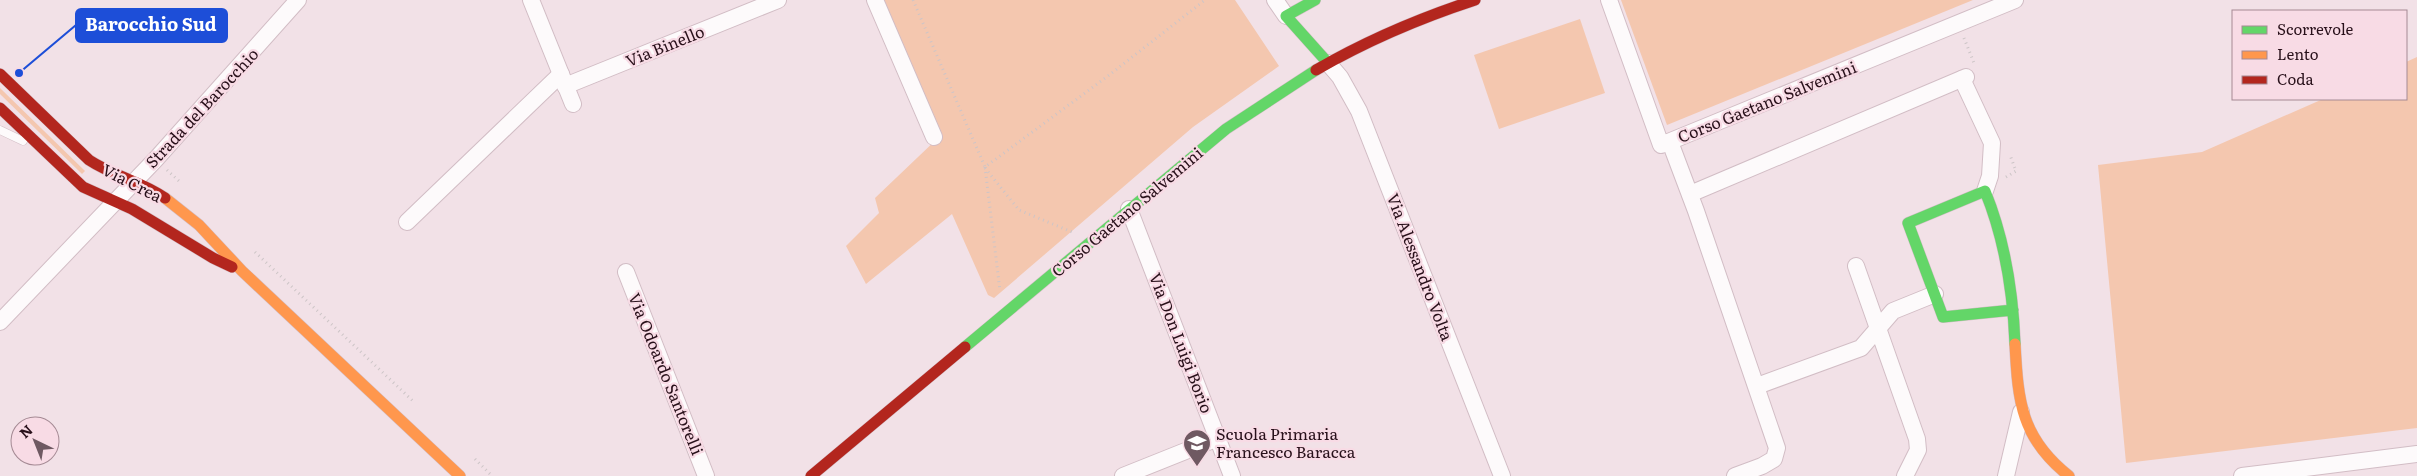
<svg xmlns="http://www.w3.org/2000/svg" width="2417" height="476" font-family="Literata,serif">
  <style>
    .green { fill: #f4c7af }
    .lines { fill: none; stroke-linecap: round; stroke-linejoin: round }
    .lane-casing { stroke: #d2bdc5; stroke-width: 9 }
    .street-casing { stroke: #d2bdc5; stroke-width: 18 }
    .fast-casing { stroke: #d2bdc5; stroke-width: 12 }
    .slow-casing { stroke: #d2bdc5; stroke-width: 12 }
    .jam-casing { stroke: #d2bdc5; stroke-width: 12 }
    .path { stroke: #cdc5c7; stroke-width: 3; stroke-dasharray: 1 4; stroke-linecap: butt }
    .lane { stroke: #fdfafb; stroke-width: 8 }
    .street { stroke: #fdfafb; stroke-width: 16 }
    .fast { stroke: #63d668; stroke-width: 11 }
    .slow { stroke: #ff974d; stroke-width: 11 }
    .jam { stroke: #b3261e; stroke-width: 11 }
    .labels { text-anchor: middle; stroke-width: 4.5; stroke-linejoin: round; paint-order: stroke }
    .street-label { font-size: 16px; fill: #28101a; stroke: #f8dbe5 }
    .poi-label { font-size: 16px; fill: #28101a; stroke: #f8dbe5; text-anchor: start }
    .leader { fill: none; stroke: #1d4ed8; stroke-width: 2 }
    .callout-dot { fill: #1d4ed8; stroke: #f8dbe5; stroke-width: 2 }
    .callout { fill: #1d4ed8; stroke: #1d4ed8; stroke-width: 2 }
    .callout-label { font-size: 18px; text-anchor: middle; font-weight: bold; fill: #fff }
  </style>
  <rect width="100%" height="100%" fill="#f2e1e7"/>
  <g class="green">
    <path d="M880,0H1235L1279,66L1193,127L994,298L988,295L952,214L866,284L846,246L879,213L875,198L939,137Z"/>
    <path d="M1621,0H1973L1667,125Z"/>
    <path d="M1580,19L1605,93L1499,129L1474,55Z"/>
    <path d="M2417,57V428L2126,463L2098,165L2202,152L2323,99H2406V62Z"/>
    <path d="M0,88L85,171L82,174L0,94Z"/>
  </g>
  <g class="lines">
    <g class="lane-casing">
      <path id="lane" d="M0,130L23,141"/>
    </g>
    <g class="street-casing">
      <g id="street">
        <path d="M531,0L573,104"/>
        <path d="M875,0L934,137"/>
        <path d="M1275,0L1286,16"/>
        <path d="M1609,0L1661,145L2015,0"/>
        <path d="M1328,63L1340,77L1359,111L1502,476"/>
        <path d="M1962,79L1992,143L1990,176L1985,191"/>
        <path d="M565,86L778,0"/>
        <path d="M1670,142L1696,211L1777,448L1774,459L1762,466L1735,476"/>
        <path d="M1690,194L1966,77"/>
        <path d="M1129,209L1232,476"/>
        <path d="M407,222L561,74"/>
        <path d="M1856,266L1917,439L1918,450L1905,476"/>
        <path d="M626,272L706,476"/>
        <path d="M0,322L156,159L298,0"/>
        <path d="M1757,386L1861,348L1893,311L1935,294"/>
        <path d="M1123,476L1218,438"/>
        <path d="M2006,476L2021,412"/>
        <path d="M2242,476L2417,454"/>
      </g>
    </g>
    <g class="fast-casing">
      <g id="fast">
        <path d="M1315,0L1286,16L1328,63"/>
        <path d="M2013,310L1943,317L1908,223L1985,191C2005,240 2013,291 2015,344"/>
        <path d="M965,347L1226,129L1316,70"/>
      </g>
    </g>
    <g class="slow-casing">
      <g id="slow">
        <path d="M165,198L199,225L242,271L460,476"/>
        <path d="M2015,344C2018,402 2021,438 2069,476"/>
      </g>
    </g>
    <g class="jam-casing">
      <g id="jam">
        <path d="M1316,70C1366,41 1420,18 1475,0"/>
        <path d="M0,74L89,160C113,176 141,181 165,198"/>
        <path d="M0,108L83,187L132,209L213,258L232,267"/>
        <path d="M811,476L965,347"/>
      </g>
    </g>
    <g class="path">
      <path d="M913,0L985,167L1108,76L1205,0"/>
      <path d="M1964,38L1974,63"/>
      <path d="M985,167L1000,291"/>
      <path d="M985,168L1019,210L1072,232"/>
      <path d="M167,170L179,181"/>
      <path d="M2006,177L2016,171L2010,155"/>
      <path d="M255,252L414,402"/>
      <path d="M475,459L492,476"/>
    </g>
    <use href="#lane" class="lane"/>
    <use href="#street" class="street"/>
    <use href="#fast" class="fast"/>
    <use href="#slow" class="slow"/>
    <use href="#jam" class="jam"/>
  </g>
  <defs>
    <g id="school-pin" transform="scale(1.4375)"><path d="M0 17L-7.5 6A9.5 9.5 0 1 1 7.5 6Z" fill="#6f5962" stroke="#f8dbe5"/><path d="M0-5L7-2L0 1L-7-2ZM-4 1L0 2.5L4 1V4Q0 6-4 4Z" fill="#fff"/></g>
  </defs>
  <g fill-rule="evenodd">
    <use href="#school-pin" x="1197" y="443"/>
  </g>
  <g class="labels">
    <g class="street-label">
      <text transform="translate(665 46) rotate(-22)" y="6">Via Binello</text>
      <text transform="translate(1767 102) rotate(-22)" y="6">Corso Gaetano Salvemini</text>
      <text transform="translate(202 108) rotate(-47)" y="6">Strada del Barocchio</text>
      <text transform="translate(132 183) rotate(27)" y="6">Via Crea</text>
      <text transform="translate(1127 212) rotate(-40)" y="6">Corso Gaetano Salvemini</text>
      <text transform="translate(1420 267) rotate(69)" y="6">Via Alessandro Volta</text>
      <text transform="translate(1181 343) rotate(69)" y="6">Via Don Luigi Borio</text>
      <text transform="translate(666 374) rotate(68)" y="6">Via Odoardo Santorelli</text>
    </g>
    <g class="poi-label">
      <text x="1216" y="440">Scuola Primaria<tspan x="1216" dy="18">Francesco Baracca</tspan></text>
    </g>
  </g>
  <path class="leader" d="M19 73L76 25"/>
  <circle class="callout-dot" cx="19" cy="73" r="5"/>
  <rect class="callout" x="76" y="9" width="151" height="33" rx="5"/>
  <g class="callout-label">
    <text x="151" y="31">Barocchio Sud</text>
  </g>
  <rect x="2232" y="10" width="175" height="90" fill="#f8dbe5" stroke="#a58a94"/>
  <rect x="2242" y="26" width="25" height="8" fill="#63d668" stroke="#a58a94"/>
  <text x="2277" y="35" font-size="15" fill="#28101a">Scorrevole</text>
  <rect x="2242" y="51" width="25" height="8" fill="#ff974d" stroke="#a58a94"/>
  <text x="2277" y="60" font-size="15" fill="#28101a">Lento</text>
  <rect x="2242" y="76" width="25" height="8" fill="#b3261e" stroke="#a58a94"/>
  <text x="2277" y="85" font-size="15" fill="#28101a">Coda</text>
  <g transform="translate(35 441) rotate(317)"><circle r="24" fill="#f8dbe5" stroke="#a58a94"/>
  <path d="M0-4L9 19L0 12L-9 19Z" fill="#6f5962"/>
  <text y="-8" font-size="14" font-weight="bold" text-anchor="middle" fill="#28101a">N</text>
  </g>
</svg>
